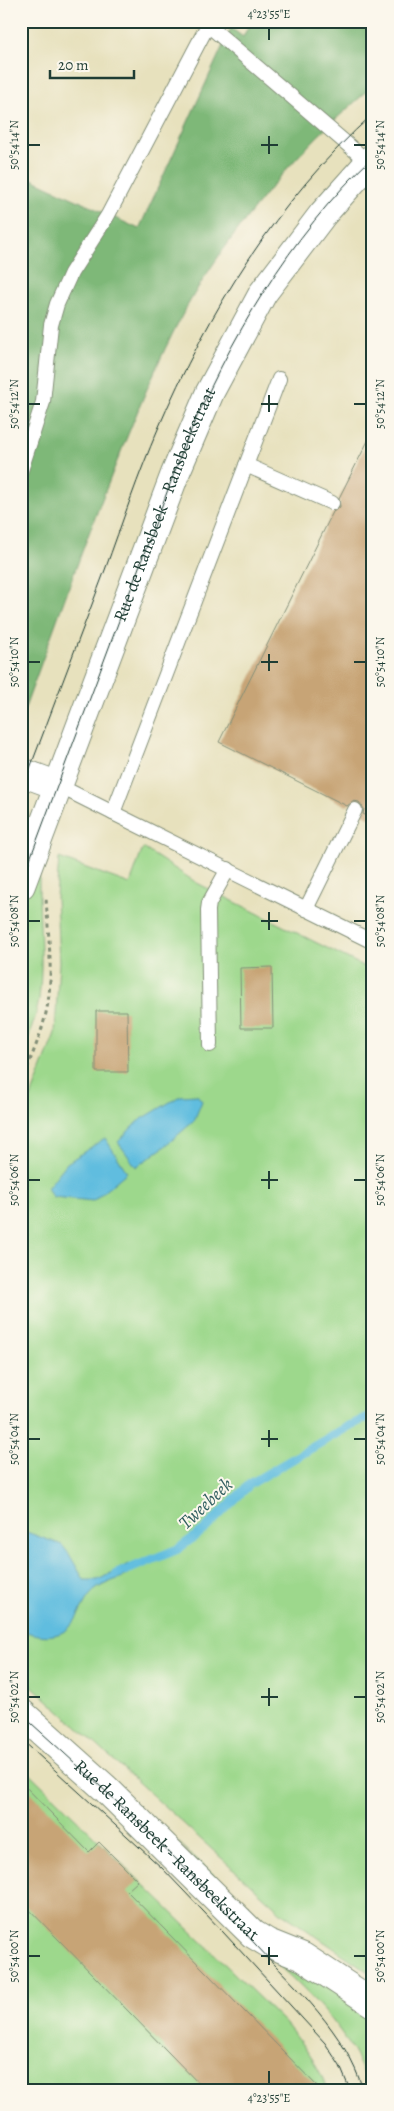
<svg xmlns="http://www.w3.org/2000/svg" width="394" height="2111" font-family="Alegreya,serif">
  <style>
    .green { fill: #9dd88c; stroke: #5e8a60 }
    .forest { fill: #7eb878; stroke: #4e7a56 }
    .water { fill: #61bddf; stroke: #407d8a }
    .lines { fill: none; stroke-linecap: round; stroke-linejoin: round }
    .stream { stroke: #61bddf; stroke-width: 9 }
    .building { fill: #c7a476 }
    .lane-casing { stroke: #838f78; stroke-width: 16 }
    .street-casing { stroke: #838f78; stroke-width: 30 }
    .path { stroke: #838f78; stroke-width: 3; stroke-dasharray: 4 4; stroke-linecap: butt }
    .lane { stroke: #fff; stroke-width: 14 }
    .street { stroke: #fff; stroke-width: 28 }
    .tram { stroke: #1f3d34; stroke-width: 1 }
    .ticks { fill: none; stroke: #1f3d34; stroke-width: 2 }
    .labels { text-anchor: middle; stroke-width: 4; stroke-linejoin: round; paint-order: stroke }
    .street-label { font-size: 18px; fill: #1f3d34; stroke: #fbf7ec }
    .water-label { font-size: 19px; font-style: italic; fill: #305d5f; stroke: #fbf7ec }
    .neatline { fill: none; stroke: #1f3d34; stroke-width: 2 }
    .ticks-label { font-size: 12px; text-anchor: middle; fill: #1f3d34 }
  </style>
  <rect width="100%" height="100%" fill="#fbf7ec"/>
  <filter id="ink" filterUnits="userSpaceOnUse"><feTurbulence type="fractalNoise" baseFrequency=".02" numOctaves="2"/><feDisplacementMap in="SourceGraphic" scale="10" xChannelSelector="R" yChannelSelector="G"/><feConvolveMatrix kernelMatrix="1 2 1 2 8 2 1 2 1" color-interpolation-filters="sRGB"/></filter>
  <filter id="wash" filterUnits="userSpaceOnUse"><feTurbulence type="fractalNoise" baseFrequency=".0096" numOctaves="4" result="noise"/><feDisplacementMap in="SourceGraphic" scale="20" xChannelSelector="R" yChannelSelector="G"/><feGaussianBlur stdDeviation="1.12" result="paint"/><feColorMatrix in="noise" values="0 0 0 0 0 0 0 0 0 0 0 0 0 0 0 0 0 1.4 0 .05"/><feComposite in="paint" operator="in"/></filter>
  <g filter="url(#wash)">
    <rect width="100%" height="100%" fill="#e7e1bd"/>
    <g class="green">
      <path d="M143,848L197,883L373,971V1975L282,1913L21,1676V1124L55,1033L59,962L56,897L59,858L130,884Z"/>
      <path d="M40,856C36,904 45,952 39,999C36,1019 28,1038 21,1058V906Z"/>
      <path d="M21,1765L285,2023C302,2044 319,2064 327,2090H21Z"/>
      <path d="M178,1842L271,1928L292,1942L262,1930Z"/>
      <path d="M276,1955L373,2014V2090H370C350,2030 316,2001 272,1959Z"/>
    </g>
    <path class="forest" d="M251,21H373V86C354,103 335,119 317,137C277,177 241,223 210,269C176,319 152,376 129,432C90,526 56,623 21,719V174L139,229L231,28L243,37Z"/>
    <g class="water">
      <path d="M197,1095L202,1101L194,1121L164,1147L136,1167L118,1142L137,1122L180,1096Z"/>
      <path d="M105,1138L127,1172L93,1201L53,1197L47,1188L67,1163Z"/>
      <path d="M21,1530L62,1545L69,1554L84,1580H98L128,1564V1575C116,1580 99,1584 90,1595C84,1602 81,1611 76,1619C64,1640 41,1638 21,1630Z"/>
    </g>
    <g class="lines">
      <path class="stream" d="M117,1574L178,1549L205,1529L250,1484L349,1426L373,1415"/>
    </g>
    <g id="blocks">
      <g class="building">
        <path d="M373,431V819L363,814L364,809L359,802L354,801L347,806L219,742L333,512L340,507L339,498Z"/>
        <path d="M272,967L273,1028H241L240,968Z"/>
        <path d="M96,1011H127L128,1072H96Z"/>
        <path d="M21,1782L89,1852L99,1842L138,1881L127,1891L321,2090H205L21,1901Z"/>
      </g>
    </g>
  </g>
  <g filter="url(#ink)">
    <use href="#blocks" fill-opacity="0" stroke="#838f78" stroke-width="1"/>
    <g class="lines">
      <g class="lane-casing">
        <g id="lane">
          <path d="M208,25L368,162"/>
          <path d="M279,379L113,813L373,942"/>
          <path d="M246,465L332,503"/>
          <path d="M21,470L43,402L51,325L57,304L71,273L108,215L210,21"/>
          <path d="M59,786L113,813"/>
          <path d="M306,909L355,810"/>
          <path d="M210,1045L208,910L209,903L228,869"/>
        </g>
      </g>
      <g class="street-casing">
        <g id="street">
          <path d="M21,772L59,786"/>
          <path d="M21,885L175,474L210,392L263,293L323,214L373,158"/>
          <path id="s1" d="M21,1713L106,1789L253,1934L268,1943L303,1957L373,2003"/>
        </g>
      </g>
      <path class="path" d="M21,1083C31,1057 44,1030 48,1002C53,969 48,932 46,898"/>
      <use href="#lane" class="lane"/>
      <use href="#street" class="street"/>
      <g class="tram">
        <path d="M21,792C49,718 77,644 105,570C122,523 138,475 158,429C208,312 277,200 373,114"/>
        <path id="s2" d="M21,883L185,444C230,339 289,236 373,157"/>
        <path d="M21,1714C73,1761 124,1807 173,1856C202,1885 229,1915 256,1945C296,1988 346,2032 363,2090"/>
        <path d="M21,1739L162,1868L223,1932L325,2043L340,2066L350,2090"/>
      </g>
    </g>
  </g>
  <path class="ticks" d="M269,28V40M269,136V154M28,145H40M261,145H278M354,145H366M269,395V412M28,404H40M261,404H278M354,404H366M269,654V671M28,662H40M261,662H278M354,662H366M269,912V930M28,921H40M261,921H278M354,921H366M269,1171V1189M28,1180H40M261,1180H278M354,1180H366M269,1430V1447M28,1439H40M261,1439H278M354,1439H366M269,1688V1706M28,1697H40M261,1697H278M354,1697H366M269,1947V1965M28,1956H40M261,1956H278M354,1956H366M269,2071V2084"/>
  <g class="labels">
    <g class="street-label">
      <text dy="6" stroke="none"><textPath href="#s2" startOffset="405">Rue de Ransbeek - Ransbeekstraat</textPath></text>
      <text dy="6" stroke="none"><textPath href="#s1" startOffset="200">Rue de Ransbeek - Ransbeekstraat</textPath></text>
    </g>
    <g class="water-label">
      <text transform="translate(205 1503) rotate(-43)" y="7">Tweebeek</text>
    </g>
  </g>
  <rect width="394" height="2111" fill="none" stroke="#fbf7ec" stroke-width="55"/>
  <path d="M50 70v8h84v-8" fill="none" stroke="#1f3d34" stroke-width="2.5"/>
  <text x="58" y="70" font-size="15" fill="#1f3d34" stroke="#fbf7ec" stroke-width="4" paint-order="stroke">20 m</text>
  <rect x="28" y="28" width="338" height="2056" class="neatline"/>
  <g class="ticks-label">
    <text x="269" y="18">4°23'55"E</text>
    <text transform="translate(14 145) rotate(-90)" y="4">50°54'14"N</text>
    <text transform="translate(380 145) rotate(-90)" y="4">50°54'14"N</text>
    <text transform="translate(14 404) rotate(-90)" y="4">50°54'12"N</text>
    <text transform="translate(380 404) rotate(-90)" y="4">50°54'12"N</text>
    <text transform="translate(14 662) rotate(-90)" y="4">50°54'10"N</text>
    <text transform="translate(380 662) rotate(-90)" y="4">50°54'10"N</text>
    <text transform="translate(14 921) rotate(-90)" y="4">50°54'08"N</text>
    <text transform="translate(380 921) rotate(-90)" y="4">50°54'08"N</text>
    <text transform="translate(14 1180) rotate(-90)" y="4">50°54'06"N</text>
    <text transform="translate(380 1180) rotate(-90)" y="4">50°54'06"N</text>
    <text transform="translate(14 1439) rotate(-90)" y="4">50°54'04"N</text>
    <text transform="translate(380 1439) rotate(-90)" y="4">50°54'04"N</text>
    <text transform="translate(14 1697) rotate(-90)" y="4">50°54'02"N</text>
    <text transform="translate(380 1697) rotate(-90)" y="4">50°54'02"N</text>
    <text transform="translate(14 1956) rotate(-90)" y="4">50°54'00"N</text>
    <text transform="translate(380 1956) rotate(-90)" y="4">50°54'00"N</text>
    <text x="269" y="2102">4°23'55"E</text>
  </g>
</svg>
